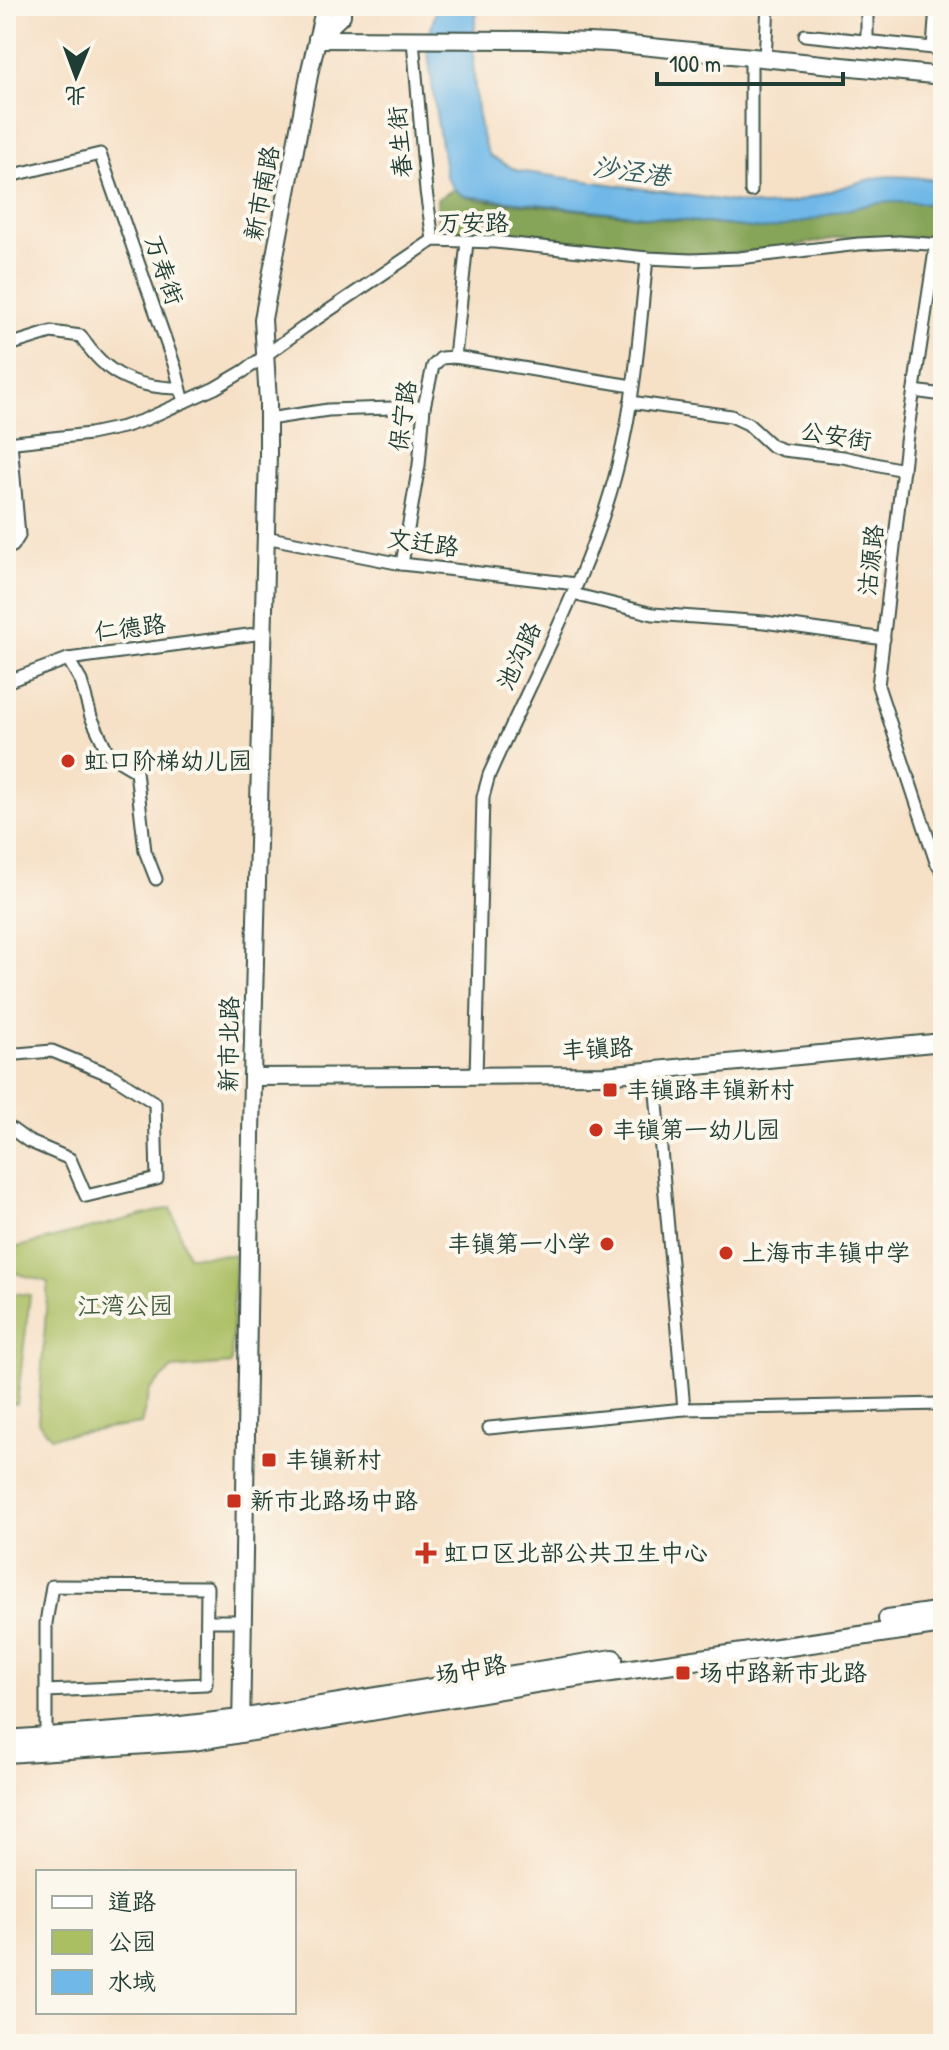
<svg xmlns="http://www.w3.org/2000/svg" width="949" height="2050" font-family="'Patrick Hand','LXGW WenKai TC',sans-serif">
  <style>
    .green { fill: #aabe62; stroke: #647e4b; stroke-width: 2 }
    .forest { fill: #87a558; stroke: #537146; stroke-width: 2 }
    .water { fill: #6fb8e8; stroke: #477a8e; stroke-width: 2 }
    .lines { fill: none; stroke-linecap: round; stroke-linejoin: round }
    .street-casing { stroke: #3f554a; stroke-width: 15 }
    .secondary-casing { stroke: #3f554a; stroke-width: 20 }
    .primary-casing { stroke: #3f554a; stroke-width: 22 }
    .street { stroke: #fff; stroke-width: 11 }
    .secondary { stroke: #fff; stroke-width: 16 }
    .primary { stroke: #fff; stroke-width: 18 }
    .poi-dot { fill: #c8321e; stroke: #fbf7ec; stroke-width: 3 }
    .labels { text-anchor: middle; stroke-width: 8; stroke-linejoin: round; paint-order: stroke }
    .street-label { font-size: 24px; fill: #1f3d34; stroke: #fbf7ec }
    .poi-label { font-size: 24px; fill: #1f3d34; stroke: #fbf7ec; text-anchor: start }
    .park-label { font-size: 24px; fill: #425d40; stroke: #fbf7ec }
    .water-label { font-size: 26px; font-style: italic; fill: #335c61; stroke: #fbf7ec }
  </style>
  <rect width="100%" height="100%" fill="#fbf7ec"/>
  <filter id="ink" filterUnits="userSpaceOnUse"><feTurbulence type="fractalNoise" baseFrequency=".0125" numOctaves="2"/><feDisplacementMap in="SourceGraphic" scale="16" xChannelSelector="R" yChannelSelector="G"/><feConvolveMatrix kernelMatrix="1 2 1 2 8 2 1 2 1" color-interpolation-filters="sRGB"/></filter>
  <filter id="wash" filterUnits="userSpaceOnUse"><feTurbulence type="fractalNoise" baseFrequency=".006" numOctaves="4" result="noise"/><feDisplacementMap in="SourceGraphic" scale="32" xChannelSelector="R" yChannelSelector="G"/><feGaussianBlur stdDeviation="1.8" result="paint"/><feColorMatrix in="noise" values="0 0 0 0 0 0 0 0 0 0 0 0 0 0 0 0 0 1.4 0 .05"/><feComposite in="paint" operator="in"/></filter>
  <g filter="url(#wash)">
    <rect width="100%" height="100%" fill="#f6e0c6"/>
    <g class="green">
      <path d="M171,1208L188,1256L235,1255L231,1364L172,1369L150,1390L141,1424L51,1437L38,1422L48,1282L15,1273L6,1275V1250Z"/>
      <path d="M6,1292L30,1295L17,1404L6,1403Z"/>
    </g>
    <path class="forest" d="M454,189L465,196L480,200L761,229C802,227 839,208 879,203C900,200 922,204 943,205V238L845,237L769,250L700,256L665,255L567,242L461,237L443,234L438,223L437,199Z"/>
    <path class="water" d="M437,6H479C468,31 474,133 490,156L518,171L761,206C804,206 840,184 881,177C900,174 923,179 943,180V205C922,204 900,200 879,203C839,208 802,227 761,229L465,196L454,189L446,176L436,113L427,45Z"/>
  </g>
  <g filter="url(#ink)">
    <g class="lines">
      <g class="street-casing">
        <g id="street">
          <path d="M805,35L943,49"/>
          <path d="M413,40L426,191L433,240"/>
          <path d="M867,41V6"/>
          <path d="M933,48L936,6"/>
          <path d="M765,58L768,6"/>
          <path d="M6,173L18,174L100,154L175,367L184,402"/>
          <path d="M751,191V57"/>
          <path d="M936,244L906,442L878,686L936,862L943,871"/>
          <path d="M6,346L51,332L81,336C105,375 136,388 180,388"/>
          <path d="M455,357L467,242"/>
          <path d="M914,391L943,395"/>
          <path d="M630,402L731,416L748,424L772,446L783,450L843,457L903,470"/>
          <path d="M268,419L328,410L424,407"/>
          <path d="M6,443L90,434L123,427L144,420L215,388L244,371L303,328L433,240L495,242L647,258L691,260L739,258L859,244L899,242L943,245"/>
          <path d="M265,537L402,564L576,584"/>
          <path d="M6,548L13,546L19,536L11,442"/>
          <path d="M402,564L419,465L424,407L433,366L441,358L455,357L632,386"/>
          <path d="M573,594L653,614L764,622L884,639"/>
          <path d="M68,659L81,681L91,717L109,755L136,771L145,851L156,879"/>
          <path d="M6,682L68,659L263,633"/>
          <path d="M6,1055L52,1051L113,1076L155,1103L157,1179L86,1196L70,1159L28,1141L6,1125"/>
          <path d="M654,1070L684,1409"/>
          <path d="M476,1077L483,797L489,775C533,676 592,570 618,465C635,398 640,327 647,258"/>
          <path d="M489,1428L684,1409L943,1404"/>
          <path d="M207,1621H242"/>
          <path d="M46,1737V1623L52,1586L207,1587L206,1684L46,1691"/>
        </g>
      </g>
      <g class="secondary-casing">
        <g id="secondary">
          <path d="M317,39L541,40L611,43L943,76"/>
          <path d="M317,39L342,15V6"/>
          <path d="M252,1077L605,1075L943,1042"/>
          <path d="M241,1731L252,1077L268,454V402L263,319L310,70L325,6"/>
        </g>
      </g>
      <g class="primary-casing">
        <g id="primary">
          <path d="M888,1619L943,1611"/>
          <path d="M6,1740L156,1729L240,1719L613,1659"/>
          <path d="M6,1753L194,1741L542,1682L943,1624"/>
        </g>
      </g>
      <use href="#street" class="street"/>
      <use href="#secondary" class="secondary"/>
      <use href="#primary" class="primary"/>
    </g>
  </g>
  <g class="poi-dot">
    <circle cx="68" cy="761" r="8"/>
    <rect x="602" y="1082" width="16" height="16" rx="4"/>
    <circle cx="596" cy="1130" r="8"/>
    <circle cx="607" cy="1244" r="8"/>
    <circle cx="726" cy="1253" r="8"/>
    <rect x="261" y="1452" width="16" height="16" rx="4"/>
    <rect x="226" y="1493" width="16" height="16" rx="4"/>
    <path d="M422 1541h8v8h8v8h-8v8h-8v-8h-8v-8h8z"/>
    <rect x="675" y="1665" width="16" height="16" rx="4"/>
  </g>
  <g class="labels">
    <g class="street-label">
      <text transform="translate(400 142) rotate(-95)" y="8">春生街</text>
      <text transform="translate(262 193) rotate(-79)" y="8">新市南路</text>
      <text x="473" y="231">万安路</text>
      <text transform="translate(164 270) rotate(71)" y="8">万寿街</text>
      <text transform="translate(403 416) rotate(-82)" y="8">保宁路</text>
      <text transform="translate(836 436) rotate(9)" y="8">公安街</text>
      <text transform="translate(423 543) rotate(8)" y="8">文迁路</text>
      <text transform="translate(871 560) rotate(-84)" y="8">沽源路</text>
      <text transform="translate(130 628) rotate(-7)" y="8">仁德路</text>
      <text transform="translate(519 656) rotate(-65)" y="8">池沟路</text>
      <text transform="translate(229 1044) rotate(-89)" y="8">新市北路</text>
      <text transform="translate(597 1049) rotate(-3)" y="8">丰镇路</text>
      <text transform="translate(471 1670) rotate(-10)" y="8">场中路</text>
    </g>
    <g class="poi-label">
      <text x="84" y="769">虹口阶梯幼儿园</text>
      <text x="626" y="1098">丰镇路丰镇新村</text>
      <text x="612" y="1138">丰镇第一幼儿园</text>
      <text x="591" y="1252" text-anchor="end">丰镇第一小学</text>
      <text x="742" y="1261">上海市丰镇中学</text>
      <text x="285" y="1468">丰镇新村</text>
      <text x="250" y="1509">新市北路场中路</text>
      <text x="444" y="1561">虹口区北部公共卫生中心</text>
      <text x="699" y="1681">场中路新市北路</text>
    </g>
    <g class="park-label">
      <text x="125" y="1314">江湾公园</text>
    </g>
    <g class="water-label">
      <text transform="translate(631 171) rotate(8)" y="9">沙泾港</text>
    </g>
  </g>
  <rect width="949" height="2050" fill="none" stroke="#fbf7ec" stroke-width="32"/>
  <rect x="36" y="1870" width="260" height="144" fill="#fbf7ec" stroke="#a3ada2" stroke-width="2"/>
  <rect x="52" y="1896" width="40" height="12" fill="#ffffff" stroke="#a3ada2" stroke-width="2"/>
  <text x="108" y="1910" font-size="24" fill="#1f3d34">道路</text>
  <rect x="52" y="1930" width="40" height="24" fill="#aabe62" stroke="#a3ada2" stroke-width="2"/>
  <text x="108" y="1950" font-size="24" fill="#1f3d34">公园</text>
  <rect x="52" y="1970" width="40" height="24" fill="#6fb8e8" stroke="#a3ada2" stroke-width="2"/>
  <text x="108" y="1990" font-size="24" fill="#1f3d34">水域</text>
  <g transform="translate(76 76) rotate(181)" stroke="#fbf7ec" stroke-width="6" paint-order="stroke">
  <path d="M0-6L14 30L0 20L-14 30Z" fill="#1f3d34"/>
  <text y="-12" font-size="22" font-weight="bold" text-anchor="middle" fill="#1f3d34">北</text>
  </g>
  <path d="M657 72v12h186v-12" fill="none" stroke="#1f3d34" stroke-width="4"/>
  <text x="669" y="72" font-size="24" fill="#1f3d34" stroke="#fbf7ec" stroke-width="6" paint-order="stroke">100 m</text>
</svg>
